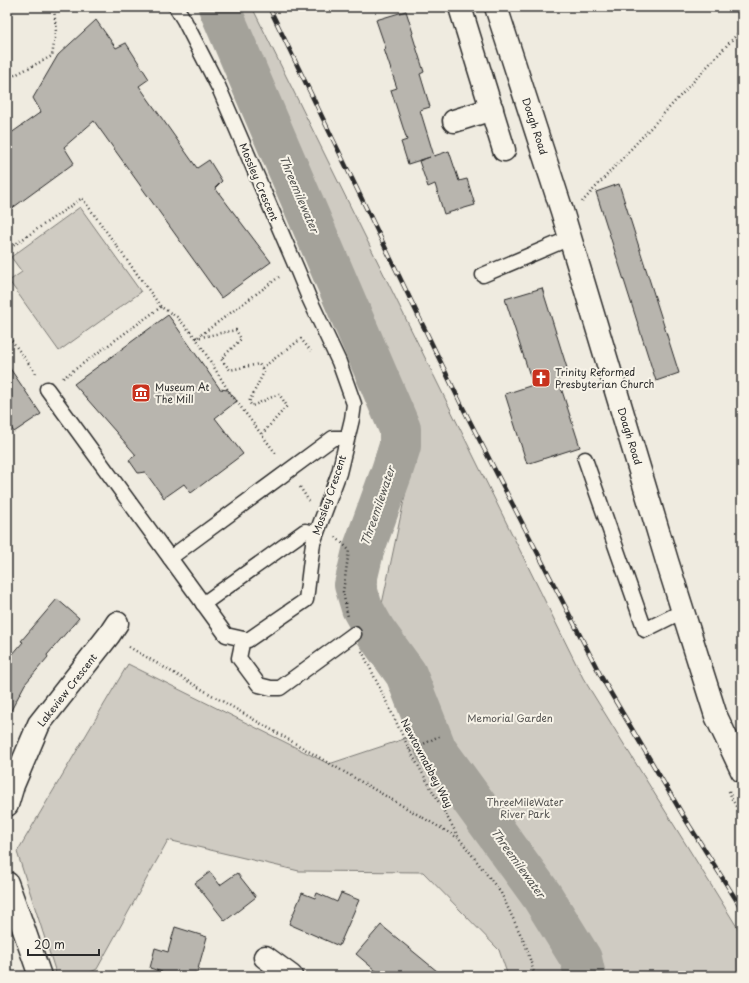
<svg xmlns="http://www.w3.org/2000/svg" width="749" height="983" font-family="'Playpen Sans',sans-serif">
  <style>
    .green { fill: #cfcbc2; stroke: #7d7b76 }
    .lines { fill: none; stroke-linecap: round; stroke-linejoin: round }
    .river { stroke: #a4a29a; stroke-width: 42 }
    .building { fill: #b8b5ae; stroke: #2b2b2b }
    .service-casing { stroke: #2b2b2b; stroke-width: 17 }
    .minor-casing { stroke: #2b2b2b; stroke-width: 25 }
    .secondary-casing { stroke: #2b2b2b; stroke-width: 25 }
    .path { stroke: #2b2b2b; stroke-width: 2.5; stroke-dasharray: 1 3; stroke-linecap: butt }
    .service { stroke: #f7f3e8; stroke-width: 14 }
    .minor { stroke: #f7f3e8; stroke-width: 22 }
    .secondary { stroke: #f7f3e8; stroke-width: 22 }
    .rail-casing { stroke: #2b2b2b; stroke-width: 4.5 }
    .rail { stroke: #f7f3e8; stroke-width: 3; stroke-dasharray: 9; stroke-linecap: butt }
    .labels { text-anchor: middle; stroke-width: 4; stroke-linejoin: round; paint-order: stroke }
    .street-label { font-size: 10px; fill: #2b2b2b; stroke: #f7f3e8 }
    .poi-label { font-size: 10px; fill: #2b2b2b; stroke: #f7f3e8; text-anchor: start }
    .park-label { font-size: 10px; fill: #545351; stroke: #f7f3e8 }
    .water-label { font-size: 11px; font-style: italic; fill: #555552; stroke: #f7f3e8 }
  </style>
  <rect width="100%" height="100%" fill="#efebe0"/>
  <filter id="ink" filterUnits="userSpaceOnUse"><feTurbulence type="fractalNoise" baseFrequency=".025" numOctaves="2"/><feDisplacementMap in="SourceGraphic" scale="8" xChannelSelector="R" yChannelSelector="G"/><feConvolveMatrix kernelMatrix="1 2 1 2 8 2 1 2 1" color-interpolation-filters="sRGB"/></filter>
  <g filter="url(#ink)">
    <g class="green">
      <path d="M206,7H252L583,678L742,935V976H508L499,950L423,872L299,871L168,840L97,969L83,976H57L17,852L128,664L329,764L437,728L382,604L417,439Z"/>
      <path d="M80,207L141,292L59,351L9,281L22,272L11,257Z"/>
    </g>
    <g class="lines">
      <path class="river" d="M219,7L400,429V446L392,471L363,551L355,585L362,608L375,631L406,674L436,750L542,896L581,959L585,976"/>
    </g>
    <g class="building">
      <path d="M406,11L413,33L412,34L424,72L420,74L430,107L420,110L434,156L449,151L459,181L467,179L475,205L444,214L435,184L428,187L419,161L430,157L408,164L401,142L407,140L391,90L397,88L384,49H386L376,20Z"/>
      <path d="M96,20L116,48L126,43L149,79L139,86L197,168L209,160L222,181L215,188L271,262L221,298L94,121L64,147L74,163L7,212V136L41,112L33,98L58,55Z"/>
      <path d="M619,184L679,373L656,381L596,192Z"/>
      <path d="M542,288L567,368L556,372L580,447L527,464L505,394L533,385L505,299Z"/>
      <path d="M168,315L174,323L220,389L228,390L237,401L215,418L243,454L191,493L184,484L164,498L145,472L138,473L129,460L136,455L74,384Z"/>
      <path d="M7,364L41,414L14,432L7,422Z"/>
      <path d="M57,599L79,618L47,655L48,657L25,684L7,718V661L23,642L21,641Z"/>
      <path d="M210,872L220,885L237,873L256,897L225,921L195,883Z"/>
      <path d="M302,893L315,898L317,893L337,902L341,893L359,900L339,946L289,924Z"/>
      <path d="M381,925L443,976H382L356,954Z"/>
      <path d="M175,927L207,937L196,976H161L162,972L150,968L155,948L168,952Z"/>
    </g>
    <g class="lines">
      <g class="service-casing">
        <g id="service">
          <path d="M483,275L570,238"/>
          <path d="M47,389L226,635L248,640L306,600L313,543L339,473L352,419L354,404L339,362L309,298L297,269L219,88L184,20L176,7"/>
          <path d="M585,459L645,630L683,611"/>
          <path d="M170,558L333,438H347"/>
          <path d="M203,604L305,531L316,533"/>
          <path d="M243,639L239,658L259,685L271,688H280L354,634"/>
        </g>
      </g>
      <g class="minor-casing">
        <g id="minor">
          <path d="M460,7L504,150"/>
          <path d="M454,121L492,109"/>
          <path d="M7,805L13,785L39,724L109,635L117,623"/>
          <path d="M7,883L23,927L40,976"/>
          <path d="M265,957L291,976"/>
        </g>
      </g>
      <g class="secondary-casing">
        <path id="secondary" d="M496,7L562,211L667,561L716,716L742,771"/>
      </g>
      <g class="path">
        <path d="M7,79L52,56L56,32L54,7"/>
        <path d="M582,202L742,29"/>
        <path d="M7,250L82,198L161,307L177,317L196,338L228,390L277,455"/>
        <path d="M7,334L37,375"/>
        <path d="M198,337L279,277"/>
        <path d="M196,338L236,330L241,339L221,359L230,370L259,364L264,372L249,402L252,406L279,394L287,406L262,434"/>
        <path d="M262,368L301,339L311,351"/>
        <path d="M63,378L161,307"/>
        <path d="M300,487L309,501"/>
        <path d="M336,537L349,550L343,592L348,617"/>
        <path d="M129,647L458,838"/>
        <path d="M362,651L410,751L459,838L501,893L526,946L535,976"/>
        <path d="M410,751L441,735"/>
        <path d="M729,791L732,799L742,817"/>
      </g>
      <use href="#service" class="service"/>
      <use href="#minor" class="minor"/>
      <use href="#secondary" class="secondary"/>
      <g class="rail-casing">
        <path id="rail" d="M269,7L461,404L603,680L684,817L742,909"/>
      </g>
      <use href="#rail" class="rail"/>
    </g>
  </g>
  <defs>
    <g id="church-square" transform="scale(1)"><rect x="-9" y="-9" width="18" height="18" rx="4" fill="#c8321e" stroke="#f7f3e8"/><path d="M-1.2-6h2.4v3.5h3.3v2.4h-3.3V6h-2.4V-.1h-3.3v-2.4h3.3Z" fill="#fff"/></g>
    <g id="museum-square" transform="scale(1)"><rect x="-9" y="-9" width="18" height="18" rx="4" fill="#c8321e" stroke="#f7f3e8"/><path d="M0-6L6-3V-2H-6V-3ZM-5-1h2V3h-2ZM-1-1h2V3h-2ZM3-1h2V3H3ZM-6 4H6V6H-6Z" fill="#fff"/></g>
  </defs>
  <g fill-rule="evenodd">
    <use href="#church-square" x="541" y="378"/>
    <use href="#museum-square" x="141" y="393"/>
  </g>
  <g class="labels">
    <g class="street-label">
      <text transform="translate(535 126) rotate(72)" y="4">Doagh Road</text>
      <text transform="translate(259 182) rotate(67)" y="4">Mossley Crescent</text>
      <text transform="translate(630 436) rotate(73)" y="4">Doagh Road</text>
      <text transform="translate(329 495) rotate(-71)" y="4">Mossley Crescent</text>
      <text transform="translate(67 690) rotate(-52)" y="4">Lakeview Crescent</text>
      <text transform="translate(427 763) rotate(62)" y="4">Newtownabbey Way</text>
    </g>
    <g class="poi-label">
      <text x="555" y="376">Trinity Reformed<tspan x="555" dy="12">Presbyterian Church</tspan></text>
      <text x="155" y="391">Museum At<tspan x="155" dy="12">The Mill</tspan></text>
    </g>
    <g class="park-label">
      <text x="510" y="722">Memorial Garden</text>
      <text x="525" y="806">ThreeMileWater<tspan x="525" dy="12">River Park</tspan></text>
    </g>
    <g class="water-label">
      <text transform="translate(299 194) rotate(67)" y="4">Threemilewater</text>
      <text transform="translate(378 506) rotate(-71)" y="4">Threemilewater</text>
      <text transform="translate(518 863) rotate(54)" y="4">Threemilewater</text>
    </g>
  </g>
  <rect width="749" height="983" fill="none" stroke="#f7f3e8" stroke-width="24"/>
  <rect x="12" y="12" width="725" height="959" fill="none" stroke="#2b2b2b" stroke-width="1.5" filter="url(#ink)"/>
  <path d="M28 949v6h71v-6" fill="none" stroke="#2b2b2b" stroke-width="2"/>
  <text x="34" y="949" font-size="12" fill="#2b2b2b" stroke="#f7f3e8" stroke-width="3" paint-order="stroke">20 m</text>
</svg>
